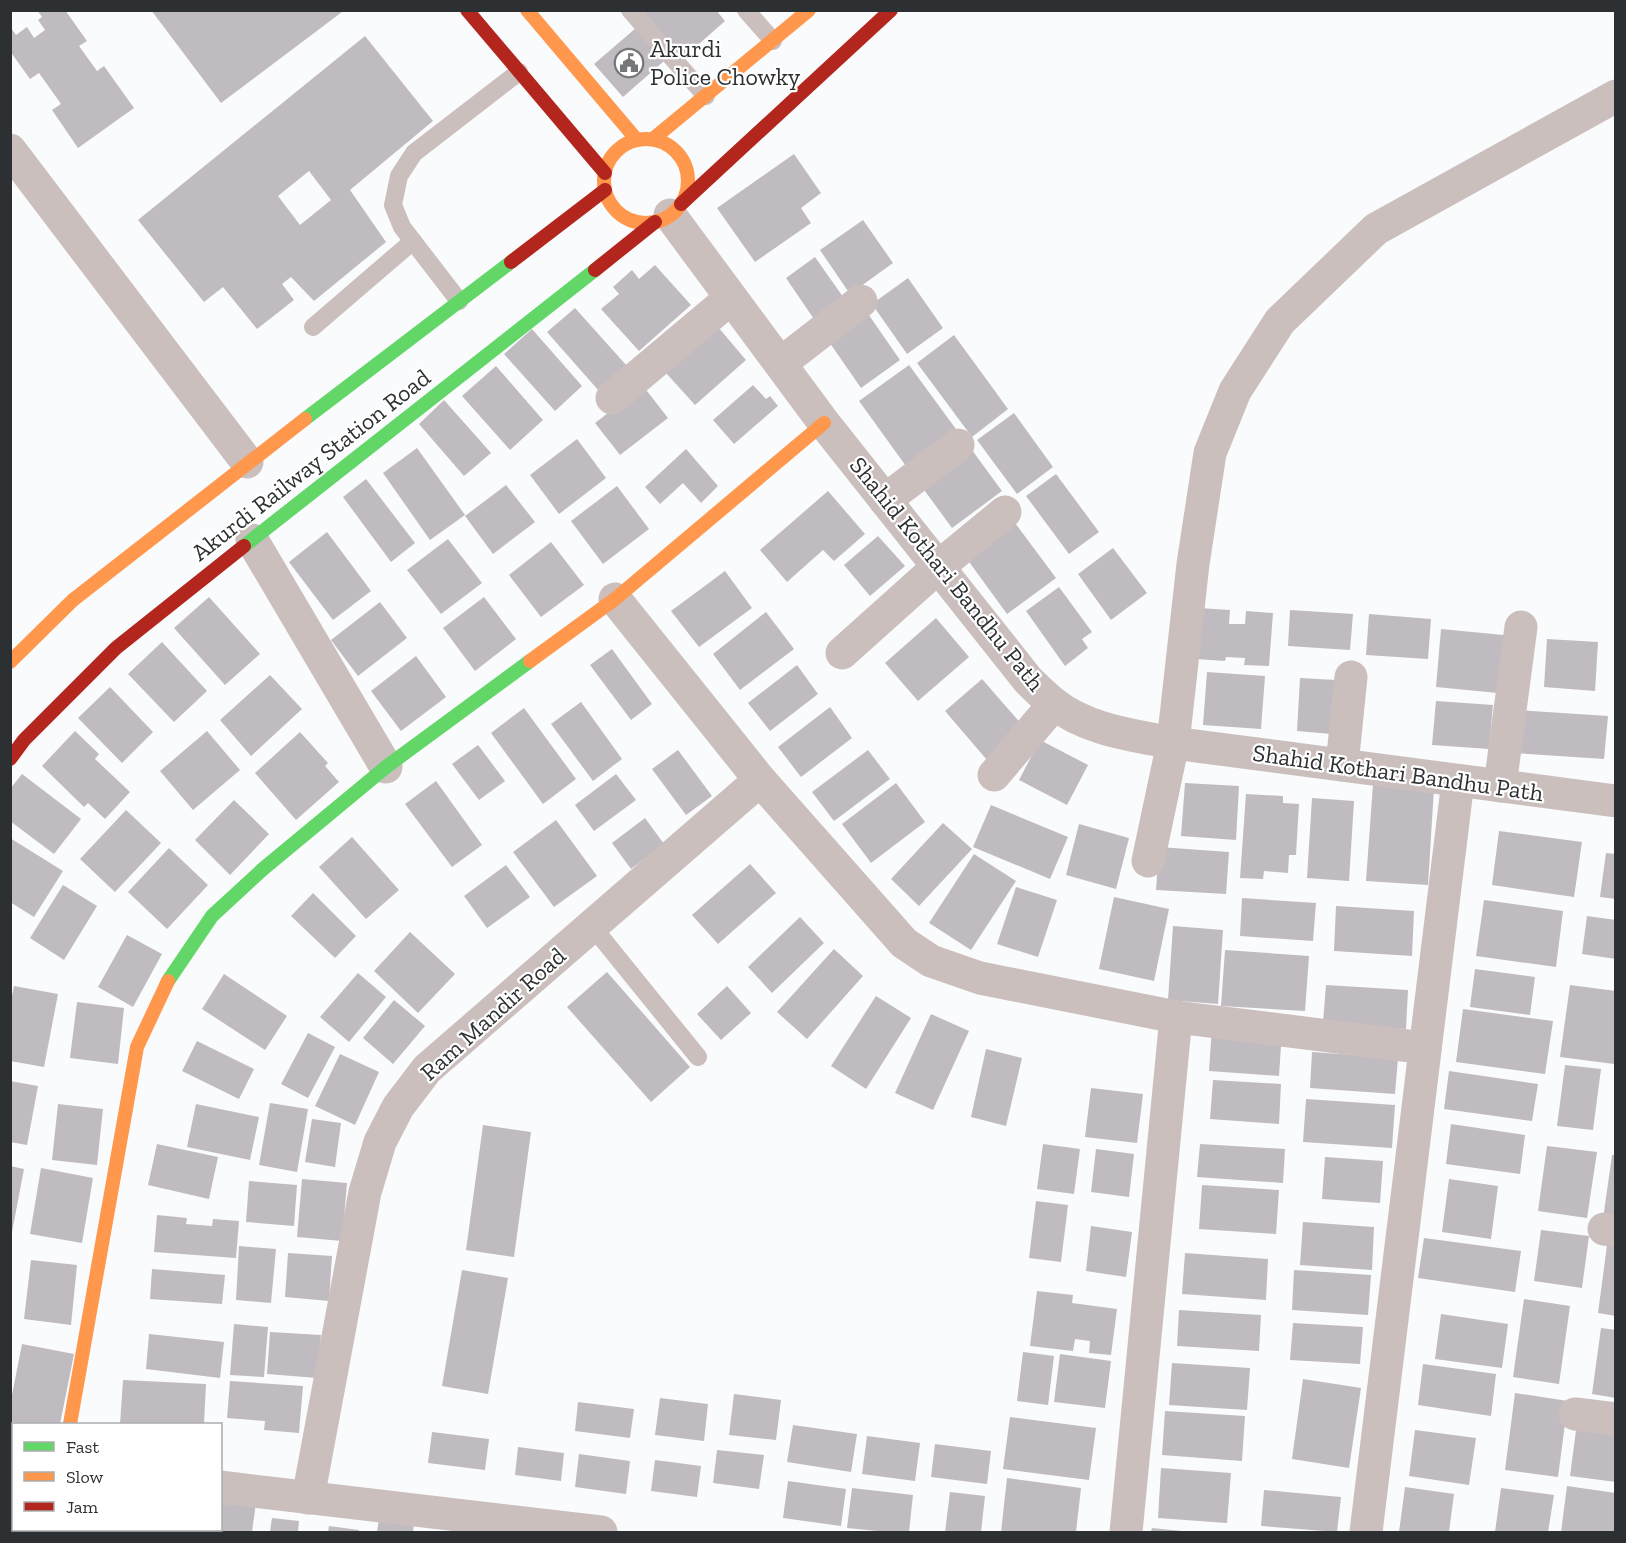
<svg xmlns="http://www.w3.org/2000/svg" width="1626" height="1543" font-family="'Zilla Slab',serif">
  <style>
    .building { fill: #c0bbc0; fill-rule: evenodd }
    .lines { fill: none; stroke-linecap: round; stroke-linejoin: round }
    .lane { stroke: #cbbfbe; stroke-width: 18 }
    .street { stroke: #cbbfbe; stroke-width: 33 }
    .fast { stroke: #63d668; stroke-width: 14 }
    .slow { stroke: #ff974d; stroke-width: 14 }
    .jam { stroke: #b3261e; stroke-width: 14 }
    .labels { text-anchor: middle; stroke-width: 4.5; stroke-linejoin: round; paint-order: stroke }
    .poi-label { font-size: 24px; fill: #2d3032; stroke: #fff; text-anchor: start }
    .street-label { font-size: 24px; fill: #2d3032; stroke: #fff }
  </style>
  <rect width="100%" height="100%" fill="#fafbfd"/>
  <g class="building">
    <path d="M37,10H65L87,41L79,46L97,71L104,66L134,108L78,148L52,110L61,104L39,73L30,79L10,51V27L16,35L27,27L34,38L45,30L38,20L42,17Z"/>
    <path d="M151,10H341L342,12L221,103Z"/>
    <path d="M642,10H716L725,21L683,58Z"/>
    <path d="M636,28L664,61L623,97L594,64Z"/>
    <path d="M365,36L433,121L350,190L386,242L314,301L291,277L282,284L294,300L257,329L223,287L204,302L138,220ZM309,171L331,200L300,225L278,196Z"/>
    <path d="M794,154L821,193L801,208L811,223L755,262L717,208Z"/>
    <path d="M863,220L893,263L850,294L820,250Z"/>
    <path d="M815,257L848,304L818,325L786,278Z"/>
    <path d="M655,265L691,305L639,351L601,309L619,294L613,287L632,270L639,279Z"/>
    <path d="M908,278L943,328L907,354L872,304Z"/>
    <path d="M575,308L627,366L599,391L547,332Z"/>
    <path d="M864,308L900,360L861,388L825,336Z"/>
    <path d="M718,327L746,360L695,405L666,373Z"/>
    <path d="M532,329L582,386L555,411L504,354Z"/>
    <path d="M954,335L1008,409L972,437L917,363Z"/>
    <path d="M909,365L961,436L911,473L859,401Z"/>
    <path d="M496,366L543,420L510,450L462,396Z"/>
    <path d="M753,385L766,399L770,396L778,406L734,444L713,420Z"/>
    <path d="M643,386L668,418L620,455L595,423Z"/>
    <path d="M444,400L491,453L464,476L419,424Z"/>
    <path d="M1014,413L1053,467L1017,494L977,440Z"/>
    <path d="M577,439L606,478L559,514L530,475Z"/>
    <path d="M969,446L1002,491L952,528L919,483Z"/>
    <path d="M417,448L465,515L430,540L383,473Z"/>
    <path d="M686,449L718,486L701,503L683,483L660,504L645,487Z"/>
    <path d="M1056,474L1099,532L1069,554L1026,496Z"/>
    <path d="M366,479L415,543L391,562L343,497Z"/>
    <path d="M506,485L535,522L493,554L465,516Z"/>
    <path d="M617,486L649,529L603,564L571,521Z"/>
    <path d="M828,491L865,534L834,561L823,550L787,582L760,550Z"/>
    <path d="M1015,523L1056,578L1007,614L967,559Z"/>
    <path d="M327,532L371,591L333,620L289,562Z"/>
    <path d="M878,536L905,566L870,596L844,565Z"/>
    <path d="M448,539L482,583L441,614L407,570Z"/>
    <path d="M551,542L584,585L541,617L509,575Z"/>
    <path d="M1113,548L1147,593L1111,620L1078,574Z"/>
    <path d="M725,571L752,608L699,647L671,611Z"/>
    <path d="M1059,587L1092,632L1082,639L1088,648L1065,666L1026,611Z"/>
    <path d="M209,597L260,654L225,685L174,628Z"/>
    <path d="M484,597L516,639L475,671L443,628Z"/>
    <path d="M380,602L407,638L358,676L331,640Z"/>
    <path d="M1199,608L1230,610L1229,624H1245L1246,611L1273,613L1269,666L1244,665L1245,658L1226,657L1225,661L1196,659Z"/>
    <path d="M1290,610L1353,614L1350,650L1288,646Z"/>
    <path d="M766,612L794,649L740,690L713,654Z"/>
    <path d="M1369,614L1431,619L1428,659L1366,655Z"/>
    <path d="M936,618L969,657L918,701L885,663Z"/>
    <path d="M1441,629L1514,636L1508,694L1436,687Z"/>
    <path d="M1547,639L1598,642L1595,691L1544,687Z"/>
    <path d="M162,642L207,691L174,722L128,674Z"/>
    <path d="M612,649L652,704L631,720L590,665Z"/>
    <path d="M416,656L446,697L401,731L371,691Z"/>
    <path d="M797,665L818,694L770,731L748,703Z"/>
    <path d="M1207,672L1265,676L1261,729L1203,725Z"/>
    <path d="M270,675L302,709L251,756L220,720Z"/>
    <path d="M1300,678L1336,680L1332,734L1297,731Z"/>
    <path d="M982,679L1024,727L987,760L945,711Z"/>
    <path d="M110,687L153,732L122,763L78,718Z"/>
    <path d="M1436,701L1493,705L1489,749L1432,745Z"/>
    <path d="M581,702L622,759L593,781L551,724Z"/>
    <path d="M830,707L852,738L801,777L778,747Z"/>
    <path d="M524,708L576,779L543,804L491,733Z"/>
    <path d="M1516,710L1608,716L1604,759L1514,753Z"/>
    <path d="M75,731L99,754L95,759L130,792L105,819L88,803L84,807L42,766Z"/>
    <path d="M207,731L240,770L193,810L160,771Z"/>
    <path d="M300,732L328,763L325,766L339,782L296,820L255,773Z"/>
    <path d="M1040,740L1088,765L1067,805L1019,780Z"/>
    <path d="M478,745L505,781L479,800L452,764Z"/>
    <path d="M678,750L712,796L686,815L652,769Z"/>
    <path d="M868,750L890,779L834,821L812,792Z"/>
    <path d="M22,774L81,819L54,854L10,821V789Z"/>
    <path d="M616,774L636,800L594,831L575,805Z"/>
    <path d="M436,781L482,845L452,867L405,804Z"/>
    <path d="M896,783L925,822L871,863L842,824Z"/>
    <path d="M1185,783L1239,786L1236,840L1181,836Z"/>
    <path d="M1373,784L1434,788L1428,885L1366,881Z"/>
    <path d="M1246,794L1283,796V803L1299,804L1296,855H1289L1288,873L1264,871L1263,879L1240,878Z"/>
    <path d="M1312,798L1354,801L1349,881L1307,878Z"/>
    <path d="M234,800L269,834L230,875L195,840Z"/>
    <path d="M991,805L1068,837L1050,879L973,847Z"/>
    <path d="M126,810L161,843L115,892L80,859Z"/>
    <path d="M645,818L664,844L631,869L612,843Z"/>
    <path d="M556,820L597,876L554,907L513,852Z"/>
    <path d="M943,823L972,849L919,906L891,879Z"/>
    <path d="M1079,824L1129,838L1116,889L1066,875Z"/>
    <path d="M1499,831L1582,842L1574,897L1492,885Z"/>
    <path d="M352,837L399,890L366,919L319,867Z"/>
    <path d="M10,838L63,871L34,917L10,902Z"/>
    <path d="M1159,847L1229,852L1226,894L1156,890Z"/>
    <path d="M169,848L208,885L167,929L128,892Z"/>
    <path d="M1606,853L1616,854V899L1600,897Z"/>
    <path d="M974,854L1016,881L971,950L929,923Z"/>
    <path d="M750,864L776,893L718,944L692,915Z"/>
    <path d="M506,865L530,897L487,928L464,896Z"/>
    <path d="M63,885L97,906L64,960L30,938Z"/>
    <path d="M1016,887L1057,900L1038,957L997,944Z"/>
    <path d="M313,893L356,936L335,958L291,916Z"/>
    <path d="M1114,897L1169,909L1154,981L1099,969Z"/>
    <path d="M1242,898L1316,903L1313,941L1240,936Z"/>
    <path d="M1484,900L1563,911L1556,967L1476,956Z"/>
    <path d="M1336,906L1414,911L1412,956L1334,951Z"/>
    <path d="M1587,916L1616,920V959L1582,954Z"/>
    <path d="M800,917L824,943L772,993L748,967Z"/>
    <path d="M1173,926L1223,930L1218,1004L1168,1000Z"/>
    <path d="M410,932L455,974L418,1013L374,971Z"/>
    <path d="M127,935L162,954L133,1007L98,987Z"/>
    <path d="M834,949L863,976L807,1039L777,1012Z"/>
    <path d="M1225,950L1309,956L1305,1011L1221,1006Z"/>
    <path d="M1475,969L1535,977L1530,1015L1470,1007Z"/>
    <path d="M607,972L690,1067L651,1102L567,1007Z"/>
    <path d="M358,973L386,997L349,1042L320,1017Z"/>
    <path d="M224,974L287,1016L265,1050L202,1009Z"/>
    <path d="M1326,985L1408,990L1406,1029L1323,1023Z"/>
    <path d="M1570,985L1616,991L1614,1064L1560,1057Z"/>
    <path d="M14,986L58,994L44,1067L10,1061V1006Z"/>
    <path d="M727,986L751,1013L721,1040L697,1014Z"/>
    <path d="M876,996L911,1018L866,1089L831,1066Z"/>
    <path d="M394,1000L425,1026L393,1064L363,1038Z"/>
    <path d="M77,1002L124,1008L118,1064L70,1058Z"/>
    <path d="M1463,1009L1553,1021L1545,1074L1456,1062Z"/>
    <path d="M931,1014L969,1031L933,1110L895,1093Z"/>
    <path d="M1212,1026L1282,1030L1279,1076L1209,1071Z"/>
    <path d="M308,1033L335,1047L308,1098L281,1084Z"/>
    <path d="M197,1041L254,1069L239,1099L182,1071Z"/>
    <path d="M986,1049L1022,1058L1006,1126L971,1117Z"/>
    <path d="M1312,1052L1398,1058L1395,1094L1310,1088Z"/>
    <path d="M340,1054L379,1072L355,1125L315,1106Z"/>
    <path d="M1565,1065L1601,1069L1593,1130L1557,1126Z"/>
    <path d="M1449,1071L1538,1084L1532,1121L1444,1109Z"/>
    <path d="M1213,1080L1281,1084L1279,1124L1210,1119Z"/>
    <path d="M10,1081L38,1086L27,1145L10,1142Z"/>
    <path d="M1091,1088L1143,1094L1137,1143L1085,1137Z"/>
    <path d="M1306,1099L1395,1105L1392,1148L1303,1142Z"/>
    <path d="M270,1103L308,1109L297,1172L259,1165Z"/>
    <path d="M58,1104L103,1109L97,1165L52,1160Z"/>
    <path d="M196,1104L259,1117L250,1160L187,1147Z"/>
    <path d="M312,1119L341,1123L335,1167L305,1162Z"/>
    <path d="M1451,1124L1525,1135L1520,1174L1446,1164Z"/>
    <path d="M483,1125L531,1132L514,1257L466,1250Z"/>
    <path d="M157,1144L218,1157L209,1199L148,1185Z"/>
    <path d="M1043,1144L1080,1149L1074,1194L1037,1189Z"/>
    <path d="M1200,1144L1285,1149L1283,1183L1197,1177Z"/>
    <path d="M1547,1146L1597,1152L1587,1218L1538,1211Z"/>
    <path d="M1096,1149L1134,1154L1129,1197L1091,1192Z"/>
    <path d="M1612,1155H1616V1221L1603,1219Z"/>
    <path d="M1325,1157L1383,1161L1380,1203L1322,1199Z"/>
    <path d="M10,1166L24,1169L12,1232H10Z"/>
    <path d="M41,1168L93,1178L82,1243L30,1234Z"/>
    <path d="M302,1179L347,1183L342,1241L297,1237Z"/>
    <path d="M1449,1179L1498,1186L1491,1239L1442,1232Z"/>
    <path d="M249,1181L297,1185L294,1226L246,1222Z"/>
    <path d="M1202,1185L1279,1190L1276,1234L1199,1229Z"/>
    <path d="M1036,1201L1068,1205L1061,1262L1029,1258Z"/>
    <path d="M157,1215L187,1218L186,1224L212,1226L213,1219L239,1221L236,1258L154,1252Z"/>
    <path d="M1303,1222L1374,1227L1372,1270L1300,1265Z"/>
    <path d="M1091,1226L1132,1232L1126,1277L1086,1271Z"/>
    <path d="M1541,1230L1589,1236L1582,1288L1534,1281Z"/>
    <path d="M1424,1238L1521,1251L1515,1292L1418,1278Z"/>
    <path d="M1608,1238L1616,1239V1316L1598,1313Z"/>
    <path d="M239,1246L276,1249L271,1303L236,1300Z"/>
    <path d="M288,1253L332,1256L329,1301L285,1297Z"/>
    <path d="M1185,1253L1268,1259L1266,1300L1182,1294Z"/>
    <path d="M31,1260L77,1265L71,1325L24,1319Z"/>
    <path d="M152,1269L225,1275L222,1304L150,1299Z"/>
    <path d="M462,1270L508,1278L488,1394L442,1386Z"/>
    <path d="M1294,1270L1371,1275L1368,1315L1292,1310Z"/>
    <path d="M1037,1291L1073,1295L1072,1303L1117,1309L1111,1355L1089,1353L1090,1341L1075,1339L1073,1351L1030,1346Z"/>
    <path d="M1524,1299L1570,1306L1559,1384L1513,1377Z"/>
    <path d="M1179,1310L1261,1315L1259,1351L1177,1346Z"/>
    <path d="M1441,1314L1508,1324L1502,1368L1435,1359Z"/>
    <path d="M1293,1323L1363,1327L1360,1364L1290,1360Z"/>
    <path d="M234,1324L268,1327L264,1377L230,1375Z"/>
    <path d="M1601,1328L1616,1330V1398L1592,1394Z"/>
    <path d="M270,1332L321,1335L317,1378L267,1374Z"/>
    <path d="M149,1334L224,1342L220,1378L146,1369Z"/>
    <path d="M22,1344L74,1354L60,1424H25L10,1422V1405Z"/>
    <path d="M1023,1352L1054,1356L1048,1405L1017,1401Z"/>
    <path d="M1060,1354L1111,1361L1105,1408L1054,1402Z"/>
    <path d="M1172,1363L1250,1368L1247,1410L1169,1405Z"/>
    <path d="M1423,1364L1496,1374L1491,1416L1418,1405Z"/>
    <path d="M1303,1379L1361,1388L1349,1468L1292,1459Z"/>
    <path d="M123,1380L206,1384L204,1424H120Z"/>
    <path d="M230,1381L303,1386L299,1433L264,1430L265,1421L227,1418Z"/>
    <path d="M1515,1393L1568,1401L1558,1477L1505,1470Z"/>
    <path d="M734,1394L781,1400L776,1440L729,1435Z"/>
    <path d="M660,1398L708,1404L704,1441L655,1435Z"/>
    <path d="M578,1402L634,1409L630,1438L575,1431Z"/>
    <path d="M1165,1411L1245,1416L1242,1461L1162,1455Z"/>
    <path d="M1010,1417L1096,1428L1089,1480L1003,1469Z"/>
    <path d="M1577,1423L1616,1428V1482L1570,1476Z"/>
    <path d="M793,1425L857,1434L851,1472L787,1462Z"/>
    <path d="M1415,1430L1476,1438L1469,1485L1409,1476Z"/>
    <path d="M432,1432L489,1439L485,1470L428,1463Z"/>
    <path d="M867,1436L920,1443L915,1481L862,1474Z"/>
    <path d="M935,1444L991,1451L987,1484L931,1477Z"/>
    <path d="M518,1447L564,1453L561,1481L515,1475Z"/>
    <path d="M717,1450L764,1455L759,1489L713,1483Z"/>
    <path d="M579,1454L630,1461L626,1494L575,1487Z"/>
    <path d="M655,1460L701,1466L697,1497L651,1491Z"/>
    <path d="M1161,1468L1231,1473L1227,1523L1158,1518Z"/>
    <path d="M1007,1478L1081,1488L1076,1532H1001Z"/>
    <path d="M10,1481H14V1530H30V1532H10Z"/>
    <path d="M788,1481L846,1489L841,1526L783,1518Z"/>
    <path d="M1567,1486L1616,1493V1532H1561Z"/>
    <path d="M1405,1487L1454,1494L1449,1532H1399Z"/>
    <path d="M852,1488L913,1495L909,1532H887L847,1528Z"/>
    <path d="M1501,1488L1554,1495L1548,1532H1495Z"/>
    <path d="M1264,1490L1341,1497L1337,1532L1261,1526Z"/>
    <path d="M950,1492L985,1496L981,1532H945Z"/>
    <path d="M220,1499L256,1503L252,1532H206V1530H220Z"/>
    <path d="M272,1518L299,1521L298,1532H270Z"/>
    <path d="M379,1519L414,1523L413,1532H377Z"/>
    <path d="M329,1526L359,1530V1532H328Z"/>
    <path d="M1152,1528L1182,1531V1532H1151Z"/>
    <path d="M39,1530H84L83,1532H39Z"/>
    <path d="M102,1530H137L136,1532H101Z"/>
    <rect x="156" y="1530" width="38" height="2"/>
  </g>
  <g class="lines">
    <g class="lane">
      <path d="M630,10L706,96"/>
      <path d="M746,10L773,41"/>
      <path d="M459,301L402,227L393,205L399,176L414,153L519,72"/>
      <path d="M313,327L413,241"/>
      <path d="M592,926L698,1057"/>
    </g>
    <g class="street">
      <path d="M10,150L247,462"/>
      <path d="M670,215L824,423L1028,680C1036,688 1044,696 1053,703C1087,730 1132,735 1173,743L1616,801"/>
      <path d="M781,363L861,301"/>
      <path d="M612,398L731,298"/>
      <path d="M885,500L958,445"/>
      <path d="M252,540L386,767"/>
      <path d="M615,599L760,780L904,943L931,961L980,978L1176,1017L1425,1048"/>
      <path d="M842,653L938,567L1005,512"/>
      <path d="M1342,765L1351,677"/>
      <path d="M994,775L1054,704"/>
      <path d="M1500,786L1521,627"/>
      <path d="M1148,861L1173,743L1193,564L1210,453L1235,391L1280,321L1376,229L1616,96"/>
      <path d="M1604,1229L1616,1231"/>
      <path d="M1575,1414L1616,1419"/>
      <path d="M10,1461H14"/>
      <path d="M220,1487L601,1532"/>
      <path d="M308,1498L365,1192L380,1142L398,1107L427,1069L760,780"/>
      <path d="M1126,1532L1176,1017"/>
      <path d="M1366,1532L1458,781"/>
    </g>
    <g class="fast">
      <path d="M305,419L511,262"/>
      <path d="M244,546L595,270"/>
      <path d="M168,981L212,916L263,869L386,767L530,661"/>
    </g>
    <g class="slow">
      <path d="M527,10L637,140"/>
      <path d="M653,139L809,10"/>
      <circle cx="646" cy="181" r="42"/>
      <path d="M530,661L615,599L824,423"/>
      <path d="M10,662L73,600L305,419"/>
      <path d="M70,1424L137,1047L168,981"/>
    </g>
    <g class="jam">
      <path d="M467,10L605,173"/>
      <path d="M681,204L891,10"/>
      <path d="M511,262L605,190"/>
      <path d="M595,270L655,222"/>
      <path d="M10,759L24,740L116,648L244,546"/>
    </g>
  </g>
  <defs>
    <g id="civic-ring" transform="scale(1.5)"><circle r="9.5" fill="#fff" stroke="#757779" stroke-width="1.5"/><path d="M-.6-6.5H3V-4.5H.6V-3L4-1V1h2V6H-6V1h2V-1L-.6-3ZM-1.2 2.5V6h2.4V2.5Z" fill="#757779"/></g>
  </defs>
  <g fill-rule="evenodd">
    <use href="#civic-ring" x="629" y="63"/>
  </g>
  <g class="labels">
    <g class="poi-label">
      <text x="650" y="57">Akurdi<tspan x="650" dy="28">Police Chowky</tspan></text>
    </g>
    <g class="street-label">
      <text transform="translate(311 465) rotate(-38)" y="8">Akurdi Railway Station Road</text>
      <text transform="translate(947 574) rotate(51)" y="8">Shahid Kothari Bandhu Path</text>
      <text transform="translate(1398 773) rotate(8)" y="8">Shahid Kothari Bandhu Path</text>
      <text transform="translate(493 1014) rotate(-42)" y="8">Ram Mandir Road</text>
    </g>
  </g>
  <rect width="1626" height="1543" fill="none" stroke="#2d3032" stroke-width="24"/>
  <rect x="12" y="1423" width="210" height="108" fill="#ffffff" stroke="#abacad" stroke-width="1.5"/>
  <rect x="24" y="1442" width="30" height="9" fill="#63d668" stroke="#abacad" stroke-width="1.5"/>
  <text x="66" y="1453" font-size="18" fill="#2d3032">Fast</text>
  <rect x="24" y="1472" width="30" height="9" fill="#ff974d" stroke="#abacad" stroke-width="1.5"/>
  <text x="66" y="1483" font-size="18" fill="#2d3032">Slow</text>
  <rect x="24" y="1502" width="30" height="9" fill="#b3261e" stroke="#abacad" stroke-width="1.5"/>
  <text x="66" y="1513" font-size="18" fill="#2d3032">Jam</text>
</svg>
